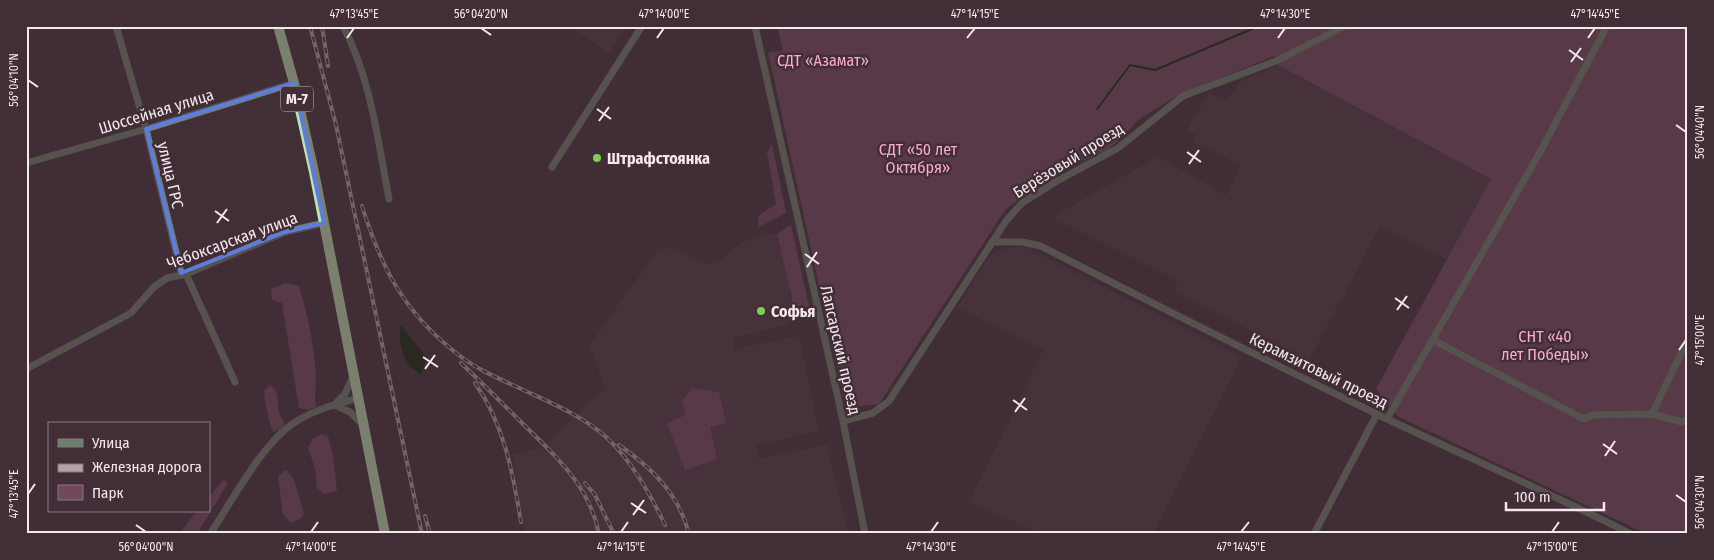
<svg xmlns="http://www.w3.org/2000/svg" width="1714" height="560" font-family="'Fira Sans Condensed',sans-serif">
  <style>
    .built { fill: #4f3641 }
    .green { fill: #71485b }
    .water { fill: #0d2503 }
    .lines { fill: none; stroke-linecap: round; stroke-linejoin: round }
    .stream { stroke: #0d2503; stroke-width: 2 }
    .minor { stroke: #6f7f6a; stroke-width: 7 }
    .highway { stroke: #bee5b0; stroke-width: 10 }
    .rail-casing { stroke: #b2a2a9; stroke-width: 4 }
    .rail { stroke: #412e37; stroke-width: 2; stroke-dasharray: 5.5; stroke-linecap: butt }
    .marked { fill: none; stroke: #5e7cde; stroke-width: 4; stroke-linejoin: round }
    .ticks { fill: none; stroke: #f5e8ed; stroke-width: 2 }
    .poi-dot { fill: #7bd156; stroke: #412e37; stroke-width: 2 }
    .labels { text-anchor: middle; stroke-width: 5; stroke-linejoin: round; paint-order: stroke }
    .shield { fill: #412e37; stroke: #bfb0b6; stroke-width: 1 }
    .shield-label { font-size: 15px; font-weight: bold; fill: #f5e8ed }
    .park-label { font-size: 16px; fill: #fea8d0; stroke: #412e37 }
    .street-label { font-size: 16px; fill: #f5e8ed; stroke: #412e37 }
    .poi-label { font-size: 16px; font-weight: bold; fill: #f5e8ed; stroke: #412e37; text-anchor: start }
    .neatline { fill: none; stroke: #f5e8ed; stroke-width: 2 }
    .ticks-label { font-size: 12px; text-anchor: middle; fill: #f5e8ed }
  </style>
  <rect width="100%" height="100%" fill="#412e37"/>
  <g class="built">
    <path d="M570,26H626L609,53Z"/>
    <path d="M1278,65L1491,179L1448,260L1380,226L1309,360L1174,291L1178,280L1052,217L1158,157L1226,195L1241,165L1192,141L1196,135L1187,130L1208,93L1225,101L1242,81Z"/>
    <path d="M770,233L777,234L798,322L733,338L735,349L799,336L819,431L756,445L758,459L827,445L849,534H526L512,455L544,447L599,393L606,390L589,346L658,250L671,248L707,264L716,263L741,243Z"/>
    <path d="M1023,246L1242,357L1153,534H1041L969,501L1044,349L957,308L989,256L1003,249Z"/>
  </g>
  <g class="green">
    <path d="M777,26H1688V534H1647L1397,416L1376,389L1491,179L1278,65L1274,56L1179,95L1142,117L1108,150L1052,175L1005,210L879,404L852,407L843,395L768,52L783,51Z"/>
    <path d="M772,144L786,213L759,227L758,216L776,204L767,152Z"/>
    <path d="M791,225L811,315L797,319L777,234Z"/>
    <path d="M285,283L299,286C308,315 314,346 316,376C316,387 314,396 316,407L307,410L299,408L282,303L272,300L271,289Z"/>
    <path d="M270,385C281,394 276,400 279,412C280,416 283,420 285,424L280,430L273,432C268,421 265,402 264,391Z"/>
    <path d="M692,388L719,392L726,423L710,427L717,459L685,470L667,423L686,415L682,401Z"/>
    <path d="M322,434L328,436L333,455L337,491L325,494L317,488L315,468L308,448L313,438Z"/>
    <path d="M285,470C298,477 298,499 304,513L301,518L291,523L283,514L278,477Z"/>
    <path d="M223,480L228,483L197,534H179L197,511H209V497Z"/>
  </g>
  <path class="water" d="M401,325L424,354L426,359L421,374C404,369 397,340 401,325Z"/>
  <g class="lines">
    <path class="stream" d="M1097,109L1130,65L1155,70L1259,26"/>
    <g class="minor">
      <path d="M116,26L146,129L181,273"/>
      <path d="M343,26C371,78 378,142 389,199"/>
      <path d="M755,26L843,421L865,534"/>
      <path d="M26,163L146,129L294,83"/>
      <path d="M552,167L642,26"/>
      <path d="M992,242H1022L1041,246C1155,305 1270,362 1385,418C1467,457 1550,493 1631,534"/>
      <path d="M186,274L235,382"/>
      <path d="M1433,340L1584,419L1592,415L1652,414L1682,422L1688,419"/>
      <path d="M26,369L131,313L154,287L167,278L186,274L285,232L324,223"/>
      <path d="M336,403L345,394L353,376"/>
      <path d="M335,405L350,412L362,424"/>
      <path d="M1652,414L1688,339"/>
      <path d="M1387,419L1539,154L1607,26"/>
      <path d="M843,421L873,413L889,401L1006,221L1022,203L1057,181L1118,148L1183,96L1276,61L1345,26"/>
      <path d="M210,534C233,500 263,441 297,421C316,409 338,404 359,398"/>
      <path d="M1314,534L1377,414"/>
    </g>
    <path class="highway" d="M278,26L294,83L314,172L385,534"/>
    <g class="rail-casing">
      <g id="rail">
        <path d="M310,26L336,125L422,534"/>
        <path d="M322,26L328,66"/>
        <path d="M362,206C382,270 405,314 460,356C481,372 507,382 530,393C556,405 585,418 606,437C632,461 650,494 665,525"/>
        <path d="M461,363C482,383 503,404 524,425C557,457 590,487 599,534"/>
        <path d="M475,383C504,424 513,473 521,522"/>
        <path d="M619,445C652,468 679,494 689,534"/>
        <path d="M585,483L595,495L614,534"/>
        <path d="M425,516L430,534"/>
      </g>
    </g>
    <use href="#rail" class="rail"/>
  </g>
  <path d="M0 0H1714V560H0ZM294,83L324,223L285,232L181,273L146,129Z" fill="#412e37" fill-opacity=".55" fill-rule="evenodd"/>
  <path class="marked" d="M294,83L324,223L285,232L181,273L146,129Z"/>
  <path class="ticks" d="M481,28L491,35M347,38L354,28M657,38L664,28M967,38L975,28M1278,38L1285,28M1588,38L1595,28M1569,50L1583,60M1571,62L1581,48M28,80L38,87M597,109L611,119M599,121L609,107M1676,125L1686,132M1187,152L1201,162M1189,164L1199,150M215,211L229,221M217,223L227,209M805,254L819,264M807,267L817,252M1395,298L1409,308M1397,310L1407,296M1679,350L1686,340M423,357L438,367M425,369L435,355M1013,400L1027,410M1015,412L1025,398M1603,444L1617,454M1605,456L1615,441M28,494L35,484M1676,495L1686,502M631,503L646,513M633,515L644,500M136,525L146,532M311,532L318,522M621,532L628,522M931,532L938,522M1241,532L1249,522M1552,532L1559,522"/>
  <g class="poi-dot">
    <circle cx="597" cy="158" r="5"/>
    <circle cx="761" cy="311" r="5"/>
  </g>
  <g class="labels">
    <rect class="shield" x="281" y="86.5" width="32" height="25" rx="4"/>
    <g class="shield-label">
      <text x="297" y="104">М-7</text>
    </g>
    <g class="park-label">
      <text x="823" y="66">СДТ «Азамат»</text>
      <text x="918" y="155">СДТ «50 лет<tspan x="918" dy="18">Октября»</tspan></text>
      <text x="1545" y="342">СНТ «40<tspan x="1545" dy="18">лет Победы»</tspan></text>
    </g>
    <g class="street-label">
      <text transform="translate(156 111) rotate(-17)" y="6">Шоссейная улица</text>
      <text transform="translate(1068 160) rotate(-32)" y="6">Берёзовый проезд</text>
      <text transform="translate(171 175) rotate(77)" y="6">улица ГРС</text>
      <text transform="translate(232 240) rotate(-20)" y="6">Чебоксарская улица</text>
      <text transform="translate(841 350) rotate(77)" y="6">Лапсарский проезд</text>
      <text transform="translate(1319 370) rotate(26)" y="6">Керамзитовый проезд</text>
    </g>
    <g class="poi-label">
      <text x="607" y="164">Штрафстоянка</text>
      <text x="771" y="317">Софья</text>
    </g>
  </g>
  <rect width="1714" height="560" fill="none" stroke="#412e37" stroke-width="55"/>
  <rect x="48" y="422" width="162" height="90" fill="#412e37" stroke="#897880"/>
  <rect x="58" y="439" width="25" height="8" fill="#6f7f6a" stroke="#897880"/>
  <text x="92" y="448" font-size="15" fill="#f5e8ed">Улица</text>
  <rect x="58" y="464" width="25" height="8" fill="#b2a2a9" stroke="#897880"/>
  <text x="92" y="472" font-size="15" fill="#f5e8ed">Железная дорога</text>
  <rect x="58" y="485" width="25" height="15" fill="#71485b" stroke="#897880"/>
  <text x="92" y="498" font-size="15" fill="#f5e8ed">Парк</text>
  <path d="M1506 502v8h98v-8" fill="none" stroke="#f5e8ed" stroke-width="2.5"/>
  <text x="1514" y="502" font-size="15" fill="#f5e8ed" stroke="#412e37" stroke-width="4" paint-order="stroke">100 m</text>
  <rect x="28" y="28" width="1658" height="504" class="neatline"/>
  <g class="ticks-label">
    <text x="354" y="18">47°13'45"E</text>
    <text x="481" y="18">56°04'20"N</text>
    <text x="664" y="18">47°14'00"E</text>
    <text x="975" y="18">47°14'15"E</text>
    <text x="1285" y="18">47°14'30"E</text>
    <text x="1595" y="18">47°14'45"E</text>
    <text transform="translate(14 80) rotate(-90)" y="4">56°04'10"N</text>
    <text transform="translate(1700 132) rotate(-90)" y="4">56°04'40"N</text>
    <text transform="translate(1700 340) rotate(-90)" y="4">47°15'00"E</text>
    <text transform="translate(14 494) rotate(-90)" y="4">47°13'45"E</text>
    <text transform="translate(1700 502) rotate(-90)" y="4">56°04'30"N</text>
    <text x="146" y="551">56°04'00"N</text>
    <text x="311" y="551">47°14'00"E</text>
    <text x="621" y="551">47°14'15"E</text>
    <text x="931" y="551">47°14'30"E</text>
    <text x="1241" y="551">47°14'45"E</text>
    <text x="1552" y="551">47°15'00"E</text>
  </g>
</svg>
